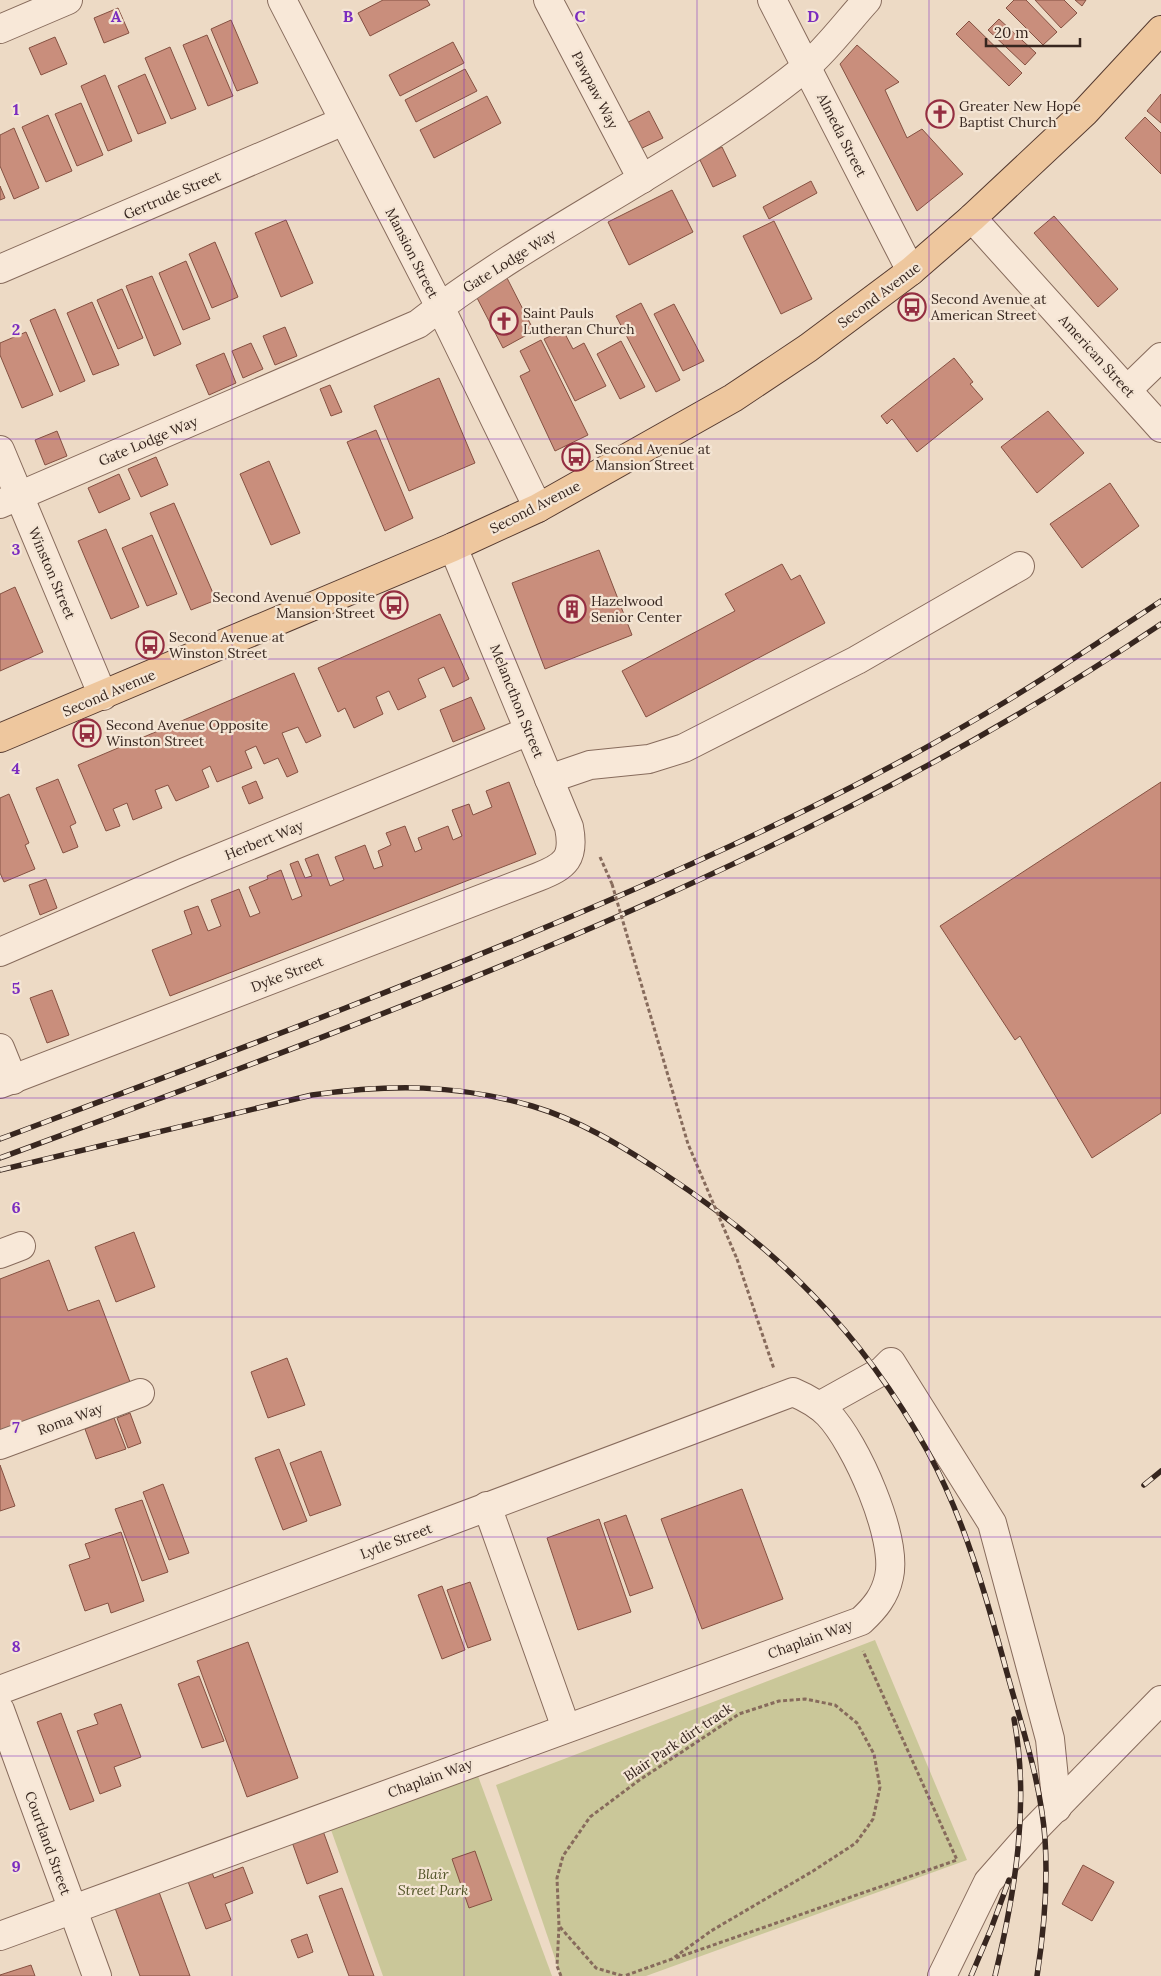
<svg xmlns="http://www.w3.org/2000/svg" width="1161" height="1976" font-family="Lora,serif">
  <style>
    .green { fill: #cac799 }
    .building { fill: #c98e7c; stroke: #855142 }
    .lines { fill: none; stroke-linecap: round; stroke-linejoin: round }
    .minor-casing { stroke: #876b5c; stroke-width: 30 }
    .major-casing { stroke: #553a30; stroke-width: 30 }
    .path { stroke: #876b5c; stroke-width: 3; stroke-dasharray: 4 2.5; stroke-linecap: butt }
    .minor { stroke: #f8e8d8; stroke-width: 28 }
    .major { stroke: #eec79e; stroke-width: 28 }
    .rail-casing { stroke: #37261f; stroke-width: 5.5 }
    .rail { stroke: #f4e5d4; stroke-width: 4; stroke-dasharray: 11; stroke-linecap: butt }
    .path-bridge { stroke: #876b5c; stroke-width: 3; stroke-dasharray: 4 2.5; stroke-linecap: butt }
    .grid { fill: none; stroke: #7b2cbf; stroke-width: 1; stroke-opacity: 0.55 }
    .labels { text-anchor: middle; stroke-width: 4.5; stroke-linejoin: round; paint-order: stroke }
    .street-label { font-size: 14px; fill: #37261f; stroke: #f4e5d4 }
    .poi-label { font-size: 14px; fill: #37261f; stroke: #f4e5d4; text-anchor: start }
    .park-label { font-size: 14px; font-style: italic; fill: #505326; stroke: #f4e5d4 }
    .grid-label { font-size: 16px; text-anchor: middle; font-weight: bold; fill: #7b2cbf; stroke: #f4e5d4; stroke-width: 4.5; stroke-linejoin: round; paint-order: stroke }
  </style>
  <rect width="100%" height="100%" fill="#eddac5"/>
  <g class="green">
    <path d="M875,1640L967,1860L646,1976H561L496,1785Z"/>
    <path d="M478,1776L552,1976H383L330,1827Z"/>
  </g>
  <g class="building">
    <path d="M383,0H427L430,5L370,36L358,13Z"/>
    <path d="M1014,0H1026L1057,32L1043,45L1006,8Z"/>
    <path d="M1035,0H1064L1077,13L1061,28Z"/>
    <path d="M1075,0H1086L1082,6Z"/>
    <path d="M118,8L129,33L104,43L94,18Z"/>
    <path d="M999,19L1036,53L1025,65L988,30Z"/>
    <path d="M231,20L258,83L237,91L211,29Z"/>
    <path d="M969,21L1022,73L1009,86L956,34Z"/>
    <path d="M207,35L233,96L208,106L183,45Z"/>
    <path d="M55,37L67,64L41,75L29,48Z"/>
    <path d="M453,42L464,63L400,96L389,75Z"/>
    <path d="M857,45L899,82L885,90L907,138L922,129L963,174L917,211L840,64Z"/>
    <path d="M170,47L196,109L171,119L145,58Z"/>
    <path d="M465,69L477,91L416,122L405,100Z"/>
    <path d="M145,74L166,123L138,134L118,86Z"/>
    <path d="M105,75L132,141L108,151L81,86Z"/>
    <path d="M1161,94V123L1147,111Z"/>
    <path d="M487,96L501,123L434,158L420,130Z"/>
    <path d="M81,103L103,155L77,166L55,114Z"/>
    <path d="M649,111L663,138L634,152L621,126Z"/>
    <path d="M48,115L72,171L46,182L22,127Z"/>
    <path d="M1145,117L1161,133V174L1125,138Z"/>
    <path d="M14,128L39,188L14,199L0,166V135Z"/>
    <path d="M722,147L736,176L713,187L699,158Z"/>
    <path d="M811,181L817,193L769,219L763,207Z"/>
    <path d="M0,186L5,198L0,200Z"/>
    <path d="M672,190L693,232L629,265L608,222Z"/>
    <path d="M1054,216L1118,289L1098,307L1034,233Z"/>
    <path d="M286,220L313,283L281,297L255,233Z"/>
    <path d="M774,221L812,299L781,314L743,236Z"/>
    <path d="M215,242L238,297L212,308L189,254Z"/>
    <path d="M186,261L210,319L183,330L159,273Z"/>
    <path d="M152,276L181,344L154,356L126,286Z"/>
    <path d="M507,278L534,331L503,348L475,294Z"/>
    <path d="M122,289L143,338L118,349L97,300Z"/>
    <path d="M92,302L119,365L93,375L67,313Z"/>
    <path d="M641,303L680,380L656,392L616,316Z"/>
    <path d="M674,304L704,361L683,371L654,314Z"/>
    <path d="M55,309L85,381L60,392L30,320Z"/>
    <path d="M285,327L297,356L275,365L263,336Z"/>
    <path d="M563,330L573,349L584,343L606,386L575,401L544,339Z"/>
    <path d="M26,332L53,395L22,408L0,355V343Z"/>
    <path d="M541,340L588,435L555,451L520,376L530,371L520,351Z"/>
    <path d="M621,341L645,387L620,399L597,354Z"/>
    <path d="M251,343L263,369L243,378L232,351Z"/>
    <path d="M224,353L236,383L209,395L196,365Z"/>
    <path d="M954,358L973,382L970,384L983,399L917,452L892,419L887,424L881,416Z"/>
    <path d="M439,378L475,463L409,491L374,406Z"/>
    <path d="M330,385L342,412L331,416L320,389Z"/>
    <path d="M1048,411L1084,453L1037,493L1001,447Z"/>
    <path d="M376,430L413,518L385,531L347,442Z"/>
    <path d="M57,431L67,456L45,465L35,440Z"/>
    <path d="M156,457L168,485L141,497L128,469Z"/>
    <path d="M269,461L300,533L271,545L240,474Z"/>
    <path d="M119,474L130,499L99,513L88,488Z"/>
    <path d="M1110,483L1139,526L1082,568L1050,524Z"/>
    <path d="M174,503L216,600L191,610L150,513Z"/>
    <path d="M106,529L139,607L111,619L78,541Z"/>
    <path d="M152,535L177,594L147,606L122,548Z"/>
    <path d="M599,550L632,635L545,669L512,583Z"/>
    <path d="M782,564L791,580L800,575L825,623L646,717L622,671L735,611L725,594Z"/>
    <path d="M15,587L43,652L0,671V594Z"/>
    <path d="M440,614L469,679L453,687L444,667L418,679L426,697L398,710L389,691L376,697L383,714L354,728L345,708L338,712L318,668Z"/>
    <path d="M294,673L321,736L306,743L298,727L282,733L298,772L287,777L278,758L264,764L256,746L245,751L252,768L217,782L210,766L202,770L209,787L176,801L168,785L155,790L162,808L133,820L127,803L113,809L120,826L106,831L78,765Z"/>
    <path d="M471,697L485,729L453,742L440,710Z"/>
    <path d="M58,779L76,823L70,826L78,847L63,853L36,788Z"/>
    <path d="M256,781L263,798L249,804L242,787Z"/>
    <path d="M509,782L536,854L170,996L152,950L192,934L184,911L198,906L208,931L221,926L211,900L239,889L250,917L260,913L249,887L268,879L267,876L281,870L292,900L302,896L290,864L298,861L305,878L312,876L305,859L318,854L330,886L344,880L335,857L365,845L374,869L383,866L378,851L391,845L386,833L405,826L415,852L422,849L418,838L448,826L453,840L462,836L452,810L469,804L473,815L492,807L486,791Z"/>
    <path d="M1161,782V1113L1092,1158L1020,1036L1015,1040L940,926Z"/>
    <path d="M9,794L29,843L25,845L35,869L4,882L0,873V798Z"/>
    <path d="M46,879L57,908L40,915L29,885Z"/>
    <path d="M52,990L69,1035L47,1043L30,998Z"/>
    <path d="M134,1232L155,1287L116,1302L95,1247Z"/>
    <path d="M49,1260L68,1311L99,1300L130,1382L0,1430V1279Z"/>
    <path d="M287,1358L305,1405L268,1418L251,1372Z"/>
    <path d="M130,1413L141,1443L128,1448L117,1418Z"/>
    <path d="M114,1418L126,1449L96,1459L85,1429Z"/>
    <path d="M279,1449L307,1521L283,1530L255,1458Z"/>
    <path d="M321,1451L341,1505L310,1516L290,1463Z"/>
    <path d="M0,1465L15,1506L0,1511Z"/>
    <path d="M163,1484L189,1553L169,1560L143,1492Z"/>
    <path d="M742,1489L783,1599L702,1629L661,1519Z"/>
    <path d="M142,1500L168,1572L142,1581L115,1509Z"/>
    <path d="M626,1515L653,1588L630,1596L604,1523Z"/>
    <path d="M599,1519L631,1612L578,1630L547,1538Z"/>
    <path d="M121,1532L144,1601L111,1613L108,1603L85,1611L69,1565L90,1558L85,1544Z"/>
    <path d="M470,1582L491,1640L468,1648L447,1590Z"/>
    <path d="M442,1586L465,1650L442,1659L418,1595Z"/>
    <path d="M248,1642L298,1778L247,1797L197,1661Z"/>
    <path d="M199,1676L224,1741L202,1748L178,1684Z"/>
    <path d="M121,1704L141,1757L114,1767L121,1786L100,1794L77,1731L98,1724L94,1714Z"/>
    <path d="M61,1713L94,1801L70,1810L37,1722Z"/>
    <path d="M323,1831L338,1872L307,1884L292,1842Z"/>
    <path d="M475,1851L492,1900L469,1908L452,1859Z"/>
    <path d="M1083,1865L1114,1882L1092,1921L1062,1904Z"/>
    <path d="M243,1867L253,1893L225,1904L231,1920L206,1929L187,1879L211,1870L214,1878Z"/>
    <path d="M342,1888L374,1976H349L319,1896Z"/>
    <path d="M159,1892L190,1976H140L115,1908Z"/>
    <path d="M307,1934L313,1952L298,1958L291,1940Z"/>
    <path d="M31,1965L35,1976H0V1975Z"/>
  </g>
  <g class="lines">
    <g class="minor-casing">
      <g id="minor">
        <path d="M282,0L440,307L538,508"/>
        <path d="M548,0L642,179"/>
        <path d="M772,0L911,271"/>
        <path d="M0,29L68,0"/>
        <path d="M972,218L1161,428"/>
        <path d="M0,269L344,121"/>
        <path d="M1128,389L1161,357"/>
        <path d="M0,450L103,696"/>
        <path d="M0,504L418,324C540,228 685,166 806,67C828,48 847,22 867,0"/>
        <path d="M549,779L590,765L649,759L684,748L857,660L1020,566"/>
        <path d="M0,952L185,872L529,731"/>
        <path d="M0,1048L13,1080"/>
        <path d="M0,1084L538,877C566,866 575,858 569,827L453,547"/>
        <path d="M0,1254L21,1246"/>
        <path d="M819,1406L882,1371L891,1362L992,1523L1050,1739L1057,1808"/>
        <path d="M0,1445L140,1393"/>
        <path d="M487,1506L566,1728"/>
        <path d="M0,1690L793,1392C807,1398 818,1404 828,1414C856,1443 898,1538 889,1577C885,1596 875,1608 861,1621L0,1936"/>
        <path d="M0,1710L97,1976"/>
        <path d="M942,1976L988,1882L1032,1832L1161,1700"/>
      </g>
    </g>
    <g class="major-casing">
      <path id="major" d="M0,738L453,547L538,508L733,398L808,348L911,271L972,218L1085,112L1161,30"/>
    </g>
    <g class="path">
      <path d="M600,857L612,884"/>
      <path d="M737,1259L774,1369"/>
      <path d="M560,1927L596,1968L623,1976"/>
      <path d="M676,1958L957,1860L863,1651"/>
      <path d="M561,1976L557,1966L559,1926L557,1878L563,1856L590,1817L638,1781L739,1714L779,1701L805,1699L835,1705L857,1723L874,1754L880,1787L873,1819L856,1843L813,1871L711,1931L672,1959L624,1976"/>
    </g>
    <use href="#minor" class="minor"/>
    <use href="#major" class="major"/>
    <g class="rail-casing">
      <g id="rail">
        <path d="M0,1139C205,1062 411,986 612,899C748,840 883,776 1010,699C1061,668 1111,634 1161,601"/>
        <path d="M0,1158C398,1010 807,864 1161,624"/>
        <path d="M0,1170L312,1095C391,1084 456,1084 532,1106C579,1120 620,1145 660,1171C776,1247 861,1331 928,1452C965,1520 987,1599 1007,1673C1022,1727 1041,1783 1045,1839C1048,1884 1044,1931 1037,1976"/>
        <path d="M1144,1485L1161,1471"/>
        <path d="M971,1976L991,1929L1009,1880"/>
        <path d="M995,1976C1015,1892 1030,1805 1014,1719"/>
      </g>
    </g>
    <use href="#rail" class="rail"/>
    <path class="path-bridge" d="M612,884L688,1144L737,1259"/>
  </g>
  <path class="grid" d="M232,0V1976M464,0V1976M697,0V1976M929,0V1976M0,220H1161M0,439H1161M0,659H1161M0,878H1161M0,1098H1161M0,1317H1161M0,1537H1161M0,1756H1161"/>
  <defs>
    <g id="church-ring" transform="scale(1.4375)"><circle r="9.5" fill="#f4e5d4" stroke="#942e41" stroke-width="1.5"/><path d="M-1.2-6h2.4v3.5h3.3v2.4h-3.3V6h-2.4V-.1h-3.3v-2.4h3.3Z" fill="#942e41"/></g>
    <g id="bus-ring" transform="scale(1.4375)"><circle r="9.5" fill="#f4e5d4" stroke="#942e41" stroke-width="1.5"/><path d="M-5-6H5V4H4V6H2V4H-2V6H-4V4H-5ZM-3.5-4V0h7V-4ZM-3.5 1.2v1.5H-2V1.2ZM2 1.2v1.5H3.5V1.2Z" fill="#942e41"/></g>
    <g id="building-ring" transform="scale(1.4375)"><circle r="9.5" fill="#f4e5d4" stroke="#942e41" stroke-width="1.5"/><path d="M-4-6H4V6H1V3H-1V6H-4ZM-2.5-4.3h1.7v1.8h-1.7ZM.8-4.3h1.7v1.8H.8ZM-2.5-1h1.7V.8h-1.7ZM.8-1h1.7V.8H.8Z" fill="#942e41"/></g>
  </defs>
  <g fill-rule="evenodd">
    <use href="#church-ring" x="940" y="114"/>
    <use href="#bus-ring" x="912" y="307"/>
    <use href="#church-ring" x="504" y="321"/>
    <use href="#bus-ring" x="576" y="457"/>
    <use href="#bus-ring" x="394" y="605"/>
    <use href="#building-ring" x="572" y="609"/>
    <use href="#bus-ring" x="150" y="645"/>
    <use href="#bus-ring" x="87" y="733"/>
  </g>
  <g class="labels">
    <g class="street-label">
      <text transform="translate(595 90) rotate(63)" y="5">Pawpaw Way</text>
      <text transform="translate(842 135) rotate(63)" y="5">Almeda Street</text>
      <text transform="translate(172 195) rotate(-23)" y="5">Gertrude Street</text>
      <text transform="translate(412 253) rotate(63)" y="5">Mansion Street</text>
      <text transform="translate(509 261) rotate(-32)" y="5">Gate Lodge Way</text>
      <text transform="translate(879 295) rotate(-37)" y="5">Second Avenue</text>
      <text transform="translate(1097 356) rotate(48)" y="5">American Street</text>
      <text transform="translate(148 441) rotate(-23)" y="5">Gate Lodge Way</text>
      <text transform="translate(535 507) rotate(-27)" y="5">Second Avenue</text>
      <text transform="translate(52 573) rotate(67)" y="5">Winston Street</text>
      <text transform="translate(109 693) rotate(-23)" y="5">Second Avenue</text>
      <text transform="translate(517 701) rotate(68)" y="5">Melancthon Street</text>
      <text transform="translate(264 840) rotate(-22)" y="5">Herbert Way</text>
      <text transform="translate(287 974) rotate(-21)" y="5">Dyke Street</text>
      <text transform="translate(70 1419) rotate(-20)" y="5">Roma Way</text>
      <text transform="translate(396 1541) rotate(-21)" y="5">Lytle Street</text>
      <text transform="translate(810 1639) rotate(-20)" y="5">Chaplain Way</text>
      <text transform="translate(678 1742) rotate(-34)" y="5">Blair Park dirt track</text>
      <text transform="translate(430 1778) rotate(-20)" y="5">Chaplain Way</text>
      <text transform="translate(48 1843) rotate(70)" y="5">Courtland Street</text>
    </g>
    <g class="poi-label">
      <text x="959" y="111">Greater New Hope<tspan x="959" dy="16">Baptist Church</tspan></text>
      <text x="931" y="304">Second Avenue at<tspan x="931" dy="16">American Street</tspan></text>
      <text x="523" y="318">Saint Pauls<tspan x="523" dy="16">Lutheran Church</tspan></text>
      <text x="595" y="454">Second Avenue at<tspan x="595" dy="16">Mansion Street</tspan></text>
      <text x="375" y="602" text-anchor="end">Second Avenue Opposite<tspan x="375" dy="16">Mansion Street</tspan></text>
      <text x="591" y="606">Hazelwood<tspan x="591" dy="16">Senior Center</tspan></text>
      <text x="169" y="642">Second Avenue at<tspan x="169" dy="16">Winston Street</tspan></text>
      <text x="106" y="730">Second Avenue Opposite<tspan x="106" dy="16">Winston Street</tspan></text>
    </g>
    <g class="park-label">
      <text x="433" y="1879">Blair<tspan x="433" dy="16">Street Park</tspan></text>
    </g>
  </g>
  <g class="grid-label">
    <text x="116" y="22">A</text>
    <text x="348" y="22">B</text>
    <text x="580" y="22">C</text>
    <text x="813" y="22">D</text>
    <text x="16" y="115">1</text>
    <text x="16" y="335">2</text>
    <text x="16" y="555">3</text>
    <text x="16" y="774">4</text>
    <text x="16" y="994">5</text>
    <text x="16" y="1213">6</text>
    <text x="16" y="1433">7</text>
    <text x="16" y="1652">8</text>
    <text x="16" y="1872">9</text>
  </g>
  <path d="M986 38v8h94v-8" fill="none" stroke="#37261f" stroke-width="2.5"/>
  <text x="994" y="38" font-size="15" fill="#37261f" stroke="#f4e5d4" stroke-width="4" paint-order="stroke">20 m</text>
</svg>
